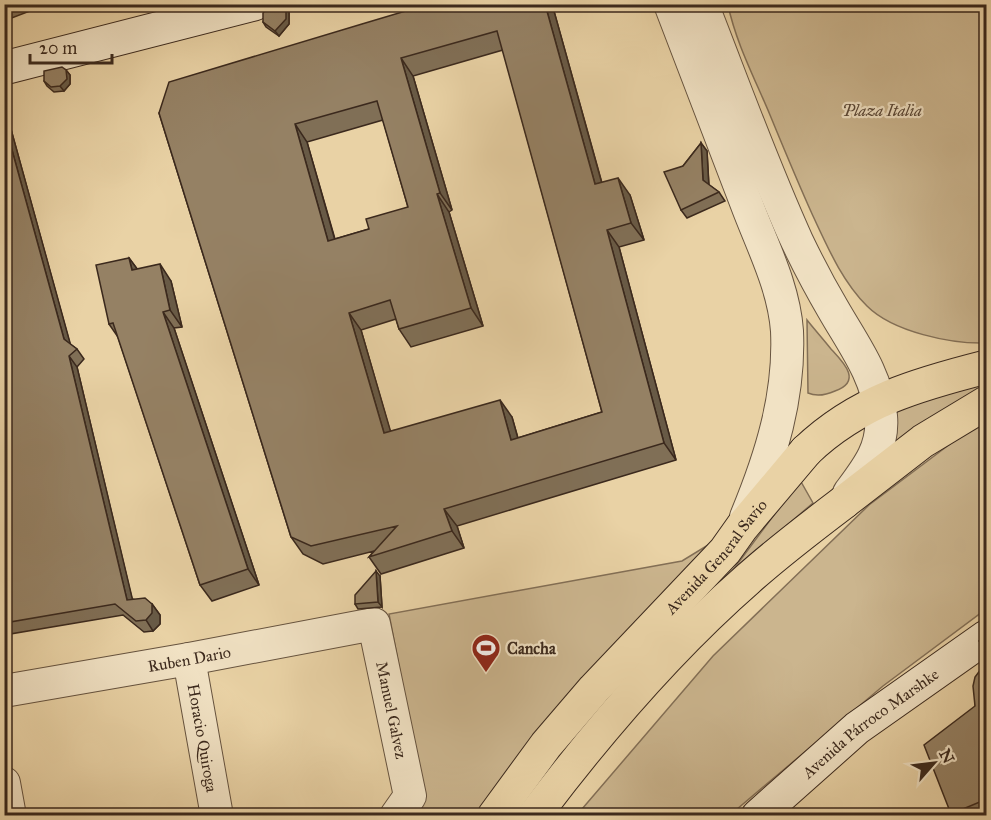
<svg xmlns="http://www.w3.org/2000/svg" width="991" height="820" font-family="'IM FELL Great Primer',serif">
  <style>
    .green { fill: #cbb58e; stroke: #836f56; stroke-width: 1.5 }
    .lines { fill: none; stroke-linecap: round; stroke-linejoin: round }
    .street-casing { stroke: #66533f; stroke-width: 34 }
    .secondary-casing { stroke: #3b291d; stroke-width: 35 }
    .primary-casing { stroke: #3b291d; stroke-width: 35 }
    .highway-casing { stroke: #3b291d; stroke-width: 35 }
    .street { stroke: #f1e2c4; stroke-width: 32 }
    .secondary { stroke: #f1e2c4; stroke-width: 33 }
    .primary { stroke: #e9d2a5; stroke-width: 33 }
    .highway { stroke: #e9d2a5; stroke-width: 33 }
    .wall { fill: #806f56; stroke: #3b291d; stroke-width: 1.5; fill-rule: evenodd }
    .shaded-wall { fill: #685a46; stroke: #3b291d; stroke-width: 1.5 }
    .building { fill: #958164; stroke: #3b291d; stroke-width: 1.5; fill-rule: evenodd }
    .labels { text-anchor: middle; stroke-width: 4.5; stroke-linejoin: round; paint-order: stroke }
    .park-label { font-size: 16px; font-style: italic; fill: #584534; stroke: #f1e2c4 }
    .street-label { font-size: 16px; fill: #3b291d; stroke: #f1e2c4 }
    .poi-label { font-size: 16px; font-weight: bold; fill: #3b291d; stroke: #f1e2c4; text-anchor: start }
  </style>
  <rect width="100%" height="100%" fill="#e9d2a5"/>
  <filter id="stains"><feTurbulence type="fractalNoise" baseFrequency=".00333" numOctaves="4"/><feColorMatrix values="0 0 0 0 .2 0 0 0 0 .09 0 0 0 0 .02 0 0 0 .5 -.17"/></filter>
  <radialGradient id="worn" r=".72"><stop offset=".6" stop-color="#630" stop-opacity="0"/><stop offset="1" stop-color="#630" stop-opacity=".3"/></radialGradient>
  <g class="green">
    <path d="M728,5H986V343C951,344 893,332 867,306C842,281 828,248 813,216C798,183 784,149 770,115C755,79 736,43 728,5Z"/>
    <path d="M807,320C815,330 823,339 831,349C843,362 863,381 835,391C826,395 817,397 808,393Z"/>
    <path d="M986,383V390L891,450L897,408Z"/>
    <path d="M986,417V609L883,686L730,815L576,816L713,656L869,505Z"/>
    <path d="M800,480L813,503L730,574Z"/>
    <path d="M731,531L475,815H412L424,797L389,614L682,561Z"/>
  </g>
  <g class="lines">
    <g class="street-casing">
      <g id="street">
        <path d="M670,4C696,71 721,138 747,205C762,245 784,287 787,331C790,396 771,457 746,517"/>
        <path d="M702,4C733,83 762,164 797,241C808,264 820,287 833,309C853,344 877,375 881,416C884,448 867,469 849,493"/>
        <path id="s1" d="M189,659L217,816"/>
        <path id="s2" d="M4,691L189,659L374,624L410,796L396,816"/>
        <path d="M4,783L10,816"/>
      </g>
    </g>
    <g class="secondary-casing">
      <g id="secondary">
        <path d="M4,68L254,4"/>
        <path id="s3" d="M758,816L857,728L986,637"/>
      </g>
    </g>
    <g class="primary-casing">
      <g id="primary">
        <path d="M806,451C858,401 919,384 986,367"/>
        <path d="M844,502L923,441L986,403"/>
      </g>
    </g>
    <g class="highway-casing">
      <g id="highway">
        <path id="s4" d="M494,816L546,745L594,689L725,551L742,527L806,451"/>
        <path d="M534,816C598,731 668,649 748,579C778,552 811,527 844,502"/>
      </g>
    </g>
    <use href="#street" class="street"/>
    <use href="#secondary" class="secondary"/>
    <use href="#primary" class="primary"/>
    <use href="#highway" class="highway"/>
  </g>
  <g class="wall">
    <path d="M4,4H48L4,21Z"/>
    <path d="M552,4L602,183L630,195L644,240L619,247L676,460L457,526L464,548L381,574L369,557L374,551L323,564L303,554L291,537L159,113ZM503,50L602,412L518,438L512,417L390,431L361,330L396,319L399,329L411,347L483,326L449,212L452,210L413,76ZM383,120L408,207L369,229L335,239L307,142Z"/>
    <path d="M289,8V24L279,36L266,27L263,22Z"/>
    <path d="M66,70L70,75V84L64,91L54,92L47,86L44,81Z"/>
    <path d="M4,104L70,344L77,349L84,359L77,367L132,599L152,604L160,615V624L153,631L144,632L123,615L4,635Z"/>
    <path d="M701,143L707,151L709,185L719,192L725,201L687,218L681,210L683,166Z"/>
    <path d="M129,258L137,269L171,281L182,327L174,328L259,585L212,601L200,585L118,337L109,324Z"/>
    <path d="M380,576L382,607L358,609L355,604Z"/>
    <path d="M987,661V816H952L951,814L975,706Z"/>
  </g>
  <g class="shaded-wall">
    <path d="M286,4L289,8V24L279,36L275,31Z"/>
    <path d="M545,4H552L607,202L595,184Z"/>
    <path d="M401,58L413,76L452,210L440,193Z"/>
    <path d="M66,70L70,75V84L64,91L60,86Z"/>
    <path d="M4,104L72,350L64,339L4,121Z"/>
    <path d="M295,124L307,142L340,258L328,241Z"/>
    <path d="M701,143L707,151L709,189L703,180Z"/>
    <path d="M618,178L630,195L644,240L631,223Z"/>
    <path d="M437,194L449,212L483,326L471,308Z"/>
    <path d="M607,230L619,247L676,460L664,443Z"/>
    <path d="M129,258L141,274L132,270Z"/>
    <path d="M160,264L171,281L182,327L170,310Z"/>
    <path d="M163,312L174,328L259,585L248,569Z"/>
    <path d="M349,313L361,330L396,450L384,433Z"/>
    <path d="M69,356L77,367L135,610L127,600Z"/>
    <path d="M500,400L512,417L523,457L511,440Z"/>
    <path d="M444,509L457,526L464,548L452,531Z"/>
    <path d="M376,571L380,576L382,607L378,602Z"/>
    <path d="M152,604L160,615V624L153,631L146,620Z"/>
  </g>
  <g class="building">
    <path d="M4,4H32L4,15Z"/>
    <path d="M278,4H286V19L275,31L263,22V13L269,5Z"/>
    <path d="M429,4H545L595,184L618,178L631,223L607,230L664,443L444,509L452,531L369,557L397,526L311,546L291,537L159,113L169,82L362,24ZM497,31L602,412L511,440L500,400L384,433L349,313L390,300L399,329L471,308L437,194L440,193L401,58ZM377,101L408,207L366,219L369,229L328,241L295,124Z"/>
    <path d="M62,67L66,70L67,79L60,86L51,87L44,81V71Z"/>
    <path d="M4,121L64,339L77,349L69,356L127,600L145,598L152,604V613L146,620L136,621L115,604L4,623Z"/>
    <path d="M701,143L703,180L719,192L681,210L664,172L683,166Z"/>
    <path d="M129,258L132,270L160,264L170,310L163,312L248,569L200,585L113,323L109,324L96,265Z"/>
    <path d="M376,571L378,602L355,604V595Z"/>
    <path d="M987,636V652L979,641Z"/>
    <path d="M987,661V799L951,814L924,745L975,706L973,686L975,677Z"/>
  </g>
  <defs>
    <g id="stadium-pin" transform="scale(1.5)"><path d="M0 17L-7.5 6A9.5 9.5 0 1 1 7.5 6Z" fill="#8f2418" stroke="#f1e2c4"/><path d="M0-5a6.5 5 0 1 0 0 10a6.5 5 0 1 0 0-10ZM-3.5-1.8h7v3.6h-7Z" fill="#fff"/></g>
  </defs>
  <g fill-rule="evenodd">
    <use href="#stadium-pin" x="486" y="648"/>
  </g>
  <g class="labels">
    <g class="park-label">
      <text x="882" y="116">Plaza Italia</text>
    </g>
    <g class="street-label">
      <text dy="6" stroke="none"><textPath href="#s4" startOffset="342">Avenida General Savio</textPath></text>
      <text dy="6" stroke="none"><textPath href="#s2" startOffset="188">Ruben Dario</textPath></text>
      <text dy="6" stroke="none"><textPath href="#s2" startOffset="464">Manuel Galvez</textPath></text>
      <text dy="6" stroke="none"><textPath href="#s3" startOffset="146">Avenida Párroco Marshke</textPath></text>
      <text dy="6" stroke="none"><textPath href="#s1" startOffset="80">Horacio Quiroga</textPath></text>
    </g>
    <g class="poi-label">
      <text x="507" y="654">Cancha</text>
    </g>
  </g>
  <rect width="991" height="820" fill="none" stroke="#e9d2a5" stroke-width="24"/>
  <rect x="6" y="6" width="979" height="808" fill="none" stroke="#3b291d" stroke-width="3"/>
  <rect x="12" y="12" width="967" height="796" fill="none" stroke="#3b291d" stroke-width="1.5"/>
  <g transform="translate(934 763) rotate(62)" stroke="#f1e2c4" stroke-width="4.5" paint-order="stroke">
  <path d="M0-4.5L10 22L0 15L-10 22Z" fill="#3b291d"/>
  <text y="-9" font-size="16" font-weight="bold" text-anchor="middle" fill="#3b291d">N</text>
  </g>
  <path d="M30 54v9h82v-9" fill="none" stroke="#3b291d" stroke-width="3"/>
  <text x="39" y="54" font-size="18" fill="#3b291d" stroke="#f1e2c4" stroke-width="4.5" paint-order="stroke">20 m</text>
  <rect width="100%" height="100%" filter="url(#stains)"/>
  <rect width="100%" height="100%" fill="url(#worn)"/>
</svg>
